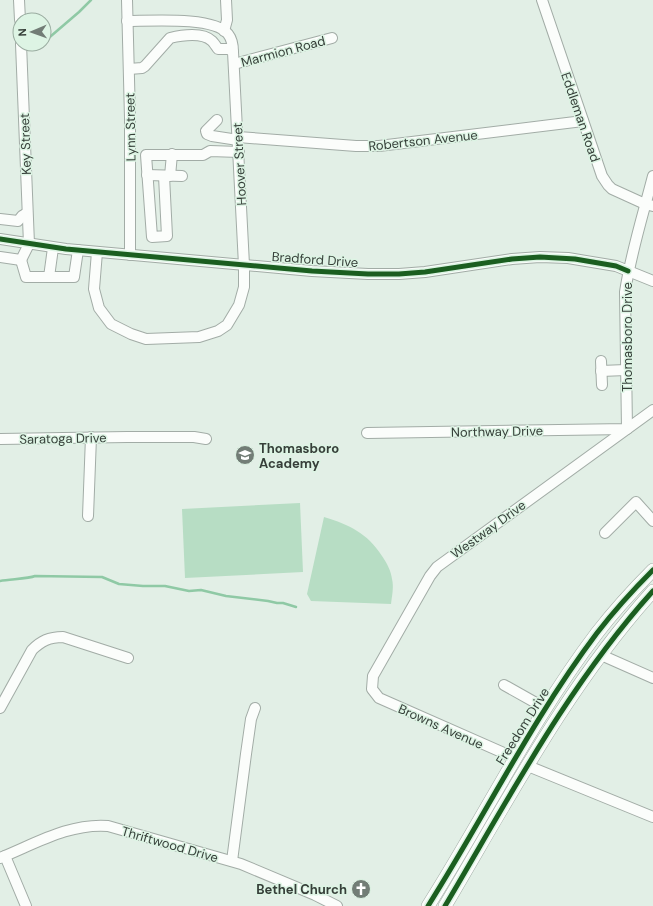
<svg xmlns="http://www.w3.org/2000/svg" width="653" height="906" font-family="'DM Sans',sans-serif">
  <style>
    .green { fill: #b7ddc4 }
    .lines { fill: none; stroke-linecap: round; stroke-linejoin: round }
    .stream { stroke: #8fc9a5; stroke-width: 2.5 }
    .minor-casing { stroke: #a2aca6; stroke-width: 12 }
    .major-casing { stroke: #a2aca6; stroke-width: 14 }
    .minor { stroke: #fbfdfb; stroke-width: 10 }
    .major { stroke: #fbfdfb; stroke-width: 13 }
    .cycleway-casing { stroke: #ddf4e4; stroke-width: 8 }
    .cycleway { stroke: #1b5e20; stroke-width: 5 }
    .labels { text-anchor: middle; stroke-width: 3; stroke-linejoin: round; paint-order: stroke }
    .street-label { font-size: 13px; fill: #363f39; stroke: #ddf4e4 }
    .poi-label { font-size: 13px; font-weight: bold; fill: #363f39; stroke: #ddf4e4; text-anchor: start }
  </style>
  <rect width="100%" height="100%" fill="#e2efe6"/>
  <g class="green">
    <path d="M300,503L303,572L185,578L182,509Z"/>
    <path d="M324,517C350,525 367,533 382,556C387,563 391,571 392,579C394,587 392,596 391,604L311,601L307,594Z"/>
  </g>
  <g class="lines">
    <g class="stream">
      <path d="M44,42L79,12L91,0"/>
      <path d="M30,49L41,44"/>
      <path d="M0,581C9,579 28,579 35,576L102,577L119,584L143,586H165L189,591L201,590L226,596L268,601L277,603H283L296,607"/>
    </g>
    <g class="minor-casing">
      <g id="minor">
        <path d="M19,0L20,20"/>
        <path d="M127,0L130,118V255"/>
        <path d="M542,0L602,176L608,185L612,189L645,204L653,206"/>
        <path d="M127,21C149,21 214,16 228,34C232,39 233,46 233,52"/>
        <path d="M224,31L227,20L226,0"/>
        <path d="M234,64L332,38"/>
        <path d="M217,120L206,131L207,134L212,136L238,140"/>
        <path d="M238,137L356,146H379L583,121"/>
        <path d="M147,175L182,176"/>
        <path d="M164,176L167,236L152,237L146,155H203L210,151L239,152"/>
        <path d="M170,176L172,154"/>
        <path d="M0,219L18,221L22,216L27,213"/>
        <path d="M0,239L66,249L312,271L368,274H399L425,272L512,259L540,257L568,258L616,266L653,281"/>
        <path d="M97,252L94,289L99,308L111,324L131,334L146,339L199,337L218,331L227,325L239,305L244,287V265L233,52L229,49H218C216,46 214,43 212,41C203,32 182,35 170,38L145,66L142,68L129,69"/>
        <path d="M0,257L21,260L29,244L21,44"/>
        <path d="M21,260L26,277H74L78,250"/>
        <path d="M49,277L53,248"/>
        <path d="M601,361L602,385"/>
        <path d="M601,371L626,370"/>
        <path d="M367,433L627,429L625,292C631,252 643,215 653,176"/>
        <path d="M0,439L127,437H194L206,439"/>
        <path d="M88,516L91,437"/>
        <path d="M605,533L636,502L653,521"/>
        <path d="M601,655L653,678"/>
        <path d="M504,685L545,708"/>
        <path d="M0,708L32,650C41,641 49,637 63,637L128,658"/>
        <path d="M515,758L379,698L372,689L373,676L430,576L437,567L653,410"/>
        <path d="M528,766L653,817"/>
        <path d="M5,856L26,906"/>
        <path d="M0,858C35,844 69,823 108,826L241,864L315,895L337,906"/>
        <path d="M232,861L246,754L251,719L255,708"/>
      </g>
    </g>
    <g class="major-casing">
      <g id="major">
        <path d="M428,906C485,816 532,719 597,633C614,611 633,590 653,570"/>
        <path d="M445,906C509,798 568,685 653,591"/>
      </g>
    </g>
    <use href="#minor" class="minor"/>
    <use href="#major" class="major"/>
    <g class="cycleway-casing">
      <g id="cycleway">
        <path d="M0,239L66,249L312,271L368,274H399L425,272L512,259L540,257L575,259L616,266L628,271"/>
        <path d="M428,906C485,816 532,719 597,633C614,611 633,590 653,570"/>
        <path d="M445,906C509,798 568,685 653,591"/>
      </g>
    </g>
    <use href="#cycleway" class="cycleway"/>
  </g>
  <defs>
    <g id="school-disc" transform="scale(1)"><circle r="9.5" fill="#727d76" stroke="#ddf4e4"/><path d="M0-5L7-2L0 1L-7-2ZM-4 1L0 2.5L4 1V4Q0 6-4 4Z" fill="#fff"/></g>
    <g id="church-disc" transform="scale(1)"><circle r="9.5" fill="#727d76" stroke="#ddf4e4"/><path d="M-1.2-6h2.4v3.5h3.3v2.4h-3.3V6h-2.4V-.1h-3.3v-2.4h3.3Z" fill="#fff"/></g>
  </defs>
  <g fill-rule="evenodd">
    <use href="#school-disc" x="245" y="455"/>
    <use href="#church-disc" x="361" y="889"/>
  </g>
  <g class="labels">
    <g class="street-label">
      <text transform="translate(283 51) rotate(-15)" y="5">Marmion Road</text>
      <text transform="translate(581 117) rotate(71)" y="5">Eddleman Road</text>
      <text transform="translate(130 127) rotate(-91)" y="5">Lynn Street</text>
      <text transform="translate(423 140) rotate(-6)" y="5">Robertson Avenue</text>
      <text transform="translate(25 144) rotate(-92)" y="5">Key Street</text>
      <text transform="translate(239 164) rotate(-93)" y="5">Hoover Street</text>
      <text transform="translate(315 259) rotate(4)" y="5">Bradford Drive</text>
      <text transform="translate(627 337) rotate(-90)" y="5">Thomasboro Drive</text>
      <text transform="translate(497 431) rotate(-1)" y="5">Northway Drive</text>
      <text transform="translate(63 438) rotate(-1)" y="5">Saratoga Drive</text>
      <text transform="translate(488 529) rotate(-36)" y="5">Westway Drive</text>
      <text transform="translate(441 726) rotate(24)" y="5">Browns Avenue</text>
      <text transform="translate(522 726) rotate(-58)" y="5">Freedom Drive</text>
      <text transform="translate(170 844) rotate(16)" y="5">Thriftwood Drive</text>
    </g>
    <g class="poi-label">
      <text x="259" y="453">Thomasboro<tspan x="259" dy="15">Academy</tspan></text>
      <text x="347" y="894" text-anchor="end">Bethel Church</text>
    </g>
  </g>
  <g transform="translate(32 32) rotate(268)"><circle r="19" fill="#ddf4e4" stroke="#9aaca0"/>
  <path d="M0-3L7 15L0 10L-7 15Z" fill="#727d76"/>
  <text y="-6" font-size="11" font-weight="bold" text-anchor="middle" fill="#363f39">N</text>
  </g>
</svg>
